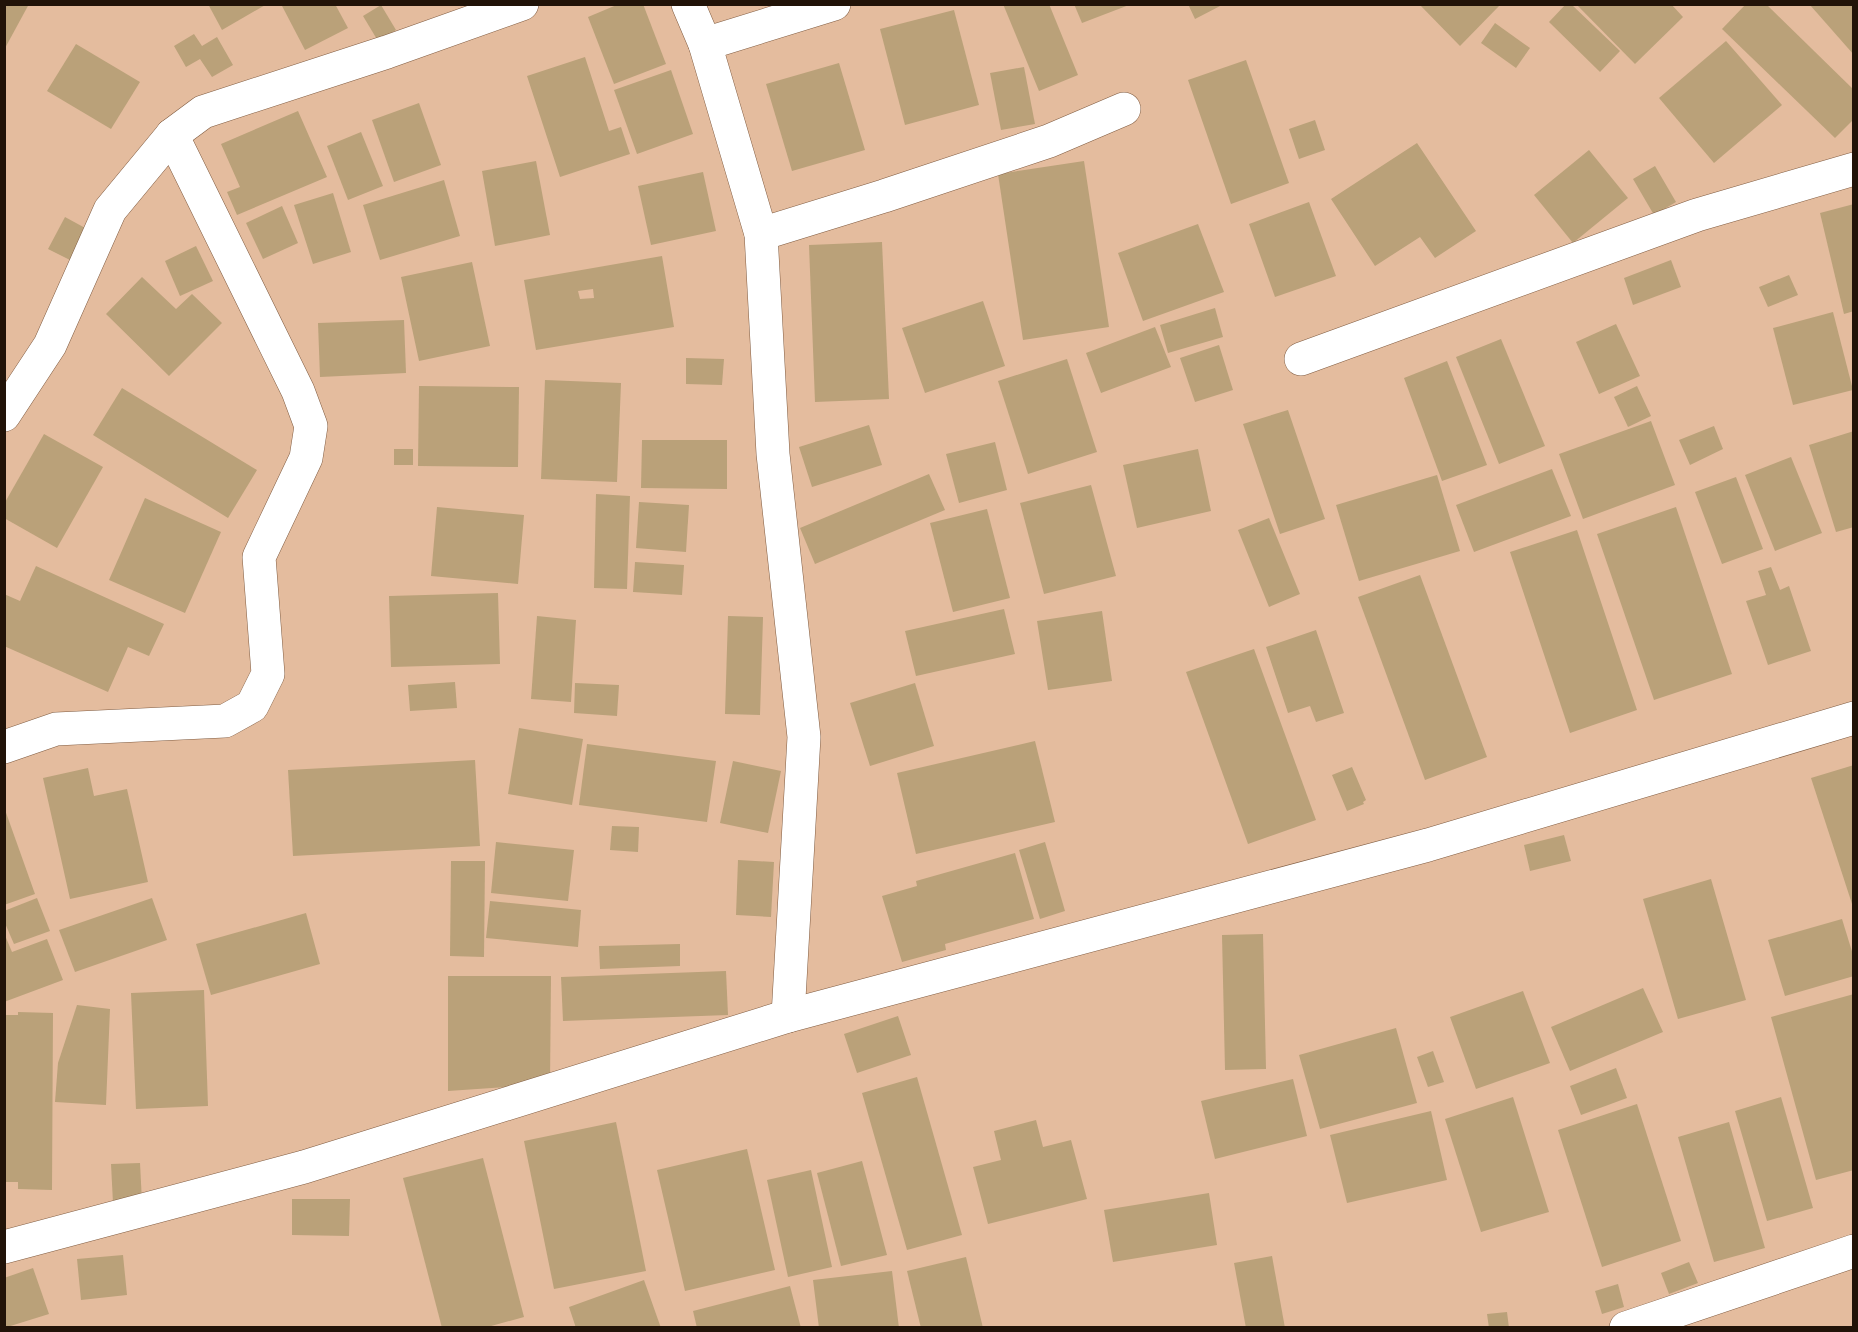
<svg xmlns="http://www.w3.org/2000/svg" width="1858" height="1332" font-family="'Playfair Display',serif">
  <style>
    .building { fill: #baa179; fill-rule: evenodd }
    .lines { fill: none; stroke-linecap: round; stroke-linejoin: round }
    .minor-casing { stroke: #805c41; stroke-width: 34 }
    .minor { stroke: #fff; stroke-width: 33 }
  </style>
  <rect width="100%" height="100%" fill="#e4bc9e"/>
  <g class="building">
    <path d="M4,4H29L4,50Z"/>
    <path d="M208,4H267L222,30Z"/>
    <path d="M281,4H335L348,28L305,50Z"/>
    <path d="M619,4H643L666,64L614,84L588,17Z"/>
    <path d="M1003,4H1049L1078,75L1039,91Z"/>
    <path d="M1074,4H1129V5L1082,23Z"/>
    <path d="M1188,4H1224L1195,19Z"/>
    <path d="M1419,4H1501L1460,46Z"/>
    <path d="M1566,4H1571L1620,51L1600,72L1549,22Z"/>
    <path d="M1576,4H1671L1683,17L1635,64Z"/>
    <path d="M1746,4H1766L1854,90V119L1835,138L1722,29Z"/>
    <path d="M381,5L396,30L378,41L363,16Z"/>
    <path d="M1810,5H1854V55Z"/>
    <path d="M954,10L979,105L905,125L880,29Z"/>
    <path d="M1495,23L1530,48L1516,68L1481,43Z"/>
    <path d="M194,34L202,46L217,37L233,65L212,77L200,59L186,67L174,46Z"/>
    <path d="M1726,41L1782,105L1714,163L1659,98Z"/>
    <path d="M76,44L140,82L111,129L47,91Z"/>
    <path d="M585,57L609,131L621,127L630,154L560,177L527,76Z"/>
    <path d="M1246,60L1289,183L1231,204L1188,80Z"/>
    <path d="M839,63L865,150L792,171L766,84Z"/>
    <path d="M1024,67L1035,124L1001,130L990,73Z"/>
    <path d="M671,70L693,134L637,154L614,90Z"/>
    <path d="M419,103L441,165L394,182L372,120Z"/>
    <path d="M298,111L327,177L237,215L227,192L240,187L221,144Z"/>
    <path d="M1315,120L1325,150L1299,159L1289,129Z"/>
    <path d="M361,132L383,186L348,200L327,146Z"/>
    <path d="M1417,143L1476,231L1435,258L1420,237L1375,266L1331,199Z"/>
    <path d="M1589,150L1628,198L1573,243L1534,195Z"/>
    <path d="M536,161L550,235L495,246L482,171Z"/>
    <path d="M1084,161L1109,327L1023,340L998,174Z"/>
    <path d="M1655,166L1676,202L1654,215L1633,179Z"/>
    <path d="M703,172L716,231L651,245L638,186Z"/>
    <path d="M444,180L460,236L380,260L363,205Z"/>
    <path d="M333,193L351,252L313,264L294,205Z"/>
    <path d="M1309,202L1336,276L1275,297L1249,224Z"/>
    <path d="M1854,204V311L1844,314L1820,213Z"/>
    <path d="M282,206L298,243L263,259L246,223Z"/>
    <path d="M65,217L87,229L70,260L48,249Z"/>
    <path d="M1198,224L1224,292L1143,321L1118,253Z"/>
    <path d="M882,242L889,399L815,402L809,245Z"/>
    <path d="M196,246L213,281L180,296L165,261Z"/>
    <path d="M662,256L674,327L536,350L524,280ZM593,289L594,298L580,299L578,291Z"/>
    <path d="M1671,260L1681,287L1633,305L1624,278Z"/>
    <path d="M472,262L490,346L419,361L401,277Z"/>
    <path d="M1789,275L1798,295L1768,307L1759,287Z"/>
    <path d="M142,277L176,309L192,294L222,323L169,376L106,314Z"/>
    <path d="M983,301L1005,366L925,393L902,328Z"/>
    <path d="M1215,308L1223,337L1168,353L1160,325Z"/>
    <path d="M1833,312L1853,390L1793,405L1773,328Z"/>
    <path d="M404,320L406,373L320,377L318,323Z"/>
    <path d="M1616,324L1640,376L1599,394L1576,342Z"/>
    <path d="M1155,327L1171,367L1101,393L1086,353Z"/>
    <path d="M1501,339L1545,446L1499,464L1456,357Z"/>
    <path d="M1219,345L1233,390L1195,402L1180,358Z"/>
    <path d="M686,358L724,359L722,385L686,384Z"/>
    <path d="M1067,359L1097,452L1028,474L998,381Z"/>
    <path d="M1447,361L1487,465L1442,481L1404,378Z"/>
    <path d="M545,380L621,383L617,482L541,479Z"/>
    <path d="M419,386L519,387L518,467L418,466Z"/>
    <path d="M1637,386L1651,416L1628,427L1614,397Z"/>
    <path d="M122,388L257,470L228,518L93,435Z"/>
    <path d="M1288,410L1325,519L1280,534L1243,424Z"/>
    <path d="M1651,421L1675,485L1583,519L1559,454Z"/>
    <path d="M869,425L882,465L812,487L799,447Z"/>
    <path d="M1714,426L1723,449L1690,465L1679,440Z"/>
    <path d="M1854,431V527L1836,532L1809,445Z"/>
    <path d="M44,434L103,467L57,548L4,518V504Z"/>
    <path d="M642,440H727V489L641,488Z"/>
    <path d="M995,442L1007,490L959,503L946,454Z"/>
    <rect x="394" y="449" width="19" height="16"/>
    <path d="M1198,449L1211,511L1137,528L1123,465Z"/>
    <path d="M1791,457L1822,533L1775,551L1745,475Z"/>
    <path d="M1552,469L1571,516L1474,552L1456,505Z"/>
    <path d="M929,474L945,510L815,564L800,528Z"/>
    <path d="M1437,475L1460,551L1359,581L1336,505Z"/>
    <path d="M1736,477L1763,549L1722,564L1695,492Z"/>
    <path d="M1091,485L1116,576L1044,594L1020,503Z"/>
    <path d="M596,494L630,496L627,589L594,588Z"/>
    <path d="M145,498L221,532L185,613L109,580Z"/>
    <path d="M639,502L689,505L686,552L636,548Z"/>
    <path d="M437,507L524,515L518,584L431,576Z"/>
    <path d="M1676,507L1732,674L1654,700L1597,534Z"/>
    <path d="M987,509L1010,598L953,612L930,523Z"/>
    <path d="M1269,518L1300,594L1269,607L1238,530Z"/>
    <path d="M1577,530L1637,710L1570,733L1510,552Z"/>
    <path d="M635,562L684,565L682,595L633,592Z"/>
    <path d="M36,566L164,624L149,656L128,647L108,692L4,646V594L20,601Z"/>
    <path d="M1771,567L1780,590L1789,586L1811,651L1768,665L1746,601L1766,595L1758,571Z"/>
    <path d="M1420,575L1487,757L1425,780L1358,597Z"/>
    <path d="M498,593L500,664L391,667L389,596Z"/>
    <path d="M1004,609L1015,654L916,676L905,631Z"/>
    <path d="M1102,611L1112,681L1048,690L1037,621Z"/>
    <path d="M537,616L576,620L571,702L531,699Z"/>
    <path d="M728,616L763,617L760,715L725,714Z"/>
    <path d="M1316,630L1344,713L1316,722L1310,706L1288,713L1266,647Z"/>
    <path d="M1254,649L1316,820L1248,844L1186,672Z"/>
    <path d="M455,682L457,708L410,711L408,685Z"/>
    <path d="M575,683L619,685L617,716L574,713Z"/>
    <path d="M915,683L934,746L870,766L850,703Z"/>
    <path d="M519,728L583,739L572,805L508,794Z"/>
    <path d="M1035,741L1055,822L916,854L897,773Z"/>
    <path d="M587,744L716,761L707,822L579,805Z"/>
    <path d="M475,760L480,846L293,856L288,770Z"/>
    <path d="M733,761L781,771L768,833L720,823Z"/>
    <path d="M1854,765V907H1853L1811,778Z"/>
    <path d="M1352,767L1366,800L1363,802L1364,804L1347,811L1332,775Z"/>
    <path d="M88,768L94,796L127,789L148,882L70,899L43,778Z"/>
    <path d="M4,807L35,894L4,905Z"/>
    <path d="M612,826L639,827L638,852L610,850Z"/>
    <path d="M1564,835L1571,861L1530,871L1524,845Z"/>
    <path d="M496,842L574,850L568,901L491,893Z"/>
    <path d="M1045,842L1065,911L1040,919L1019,850Z"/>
    <path d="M1015,853L1034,919L945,944L946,950L902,962L882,896L917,886L916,881Z"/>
    <path d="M738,860L774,862L771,917L736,915Z"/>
    <path d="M451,861H485L484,957L450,956Z"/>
    <path d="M1711,879L1746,1000L1678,1019L1643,899Z"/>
    <path d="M37,898L50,931L14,944L4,921V911Z"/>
    <path d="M152,898L167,940L75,972L59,930Z"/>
    <path d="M490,901L581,910L578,947L486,938Z"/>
    <path d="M306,913L320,964L211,995L196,944Z"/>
    <path d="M1842,919L1854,958V976L1785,996L1768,940Z"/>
    <path d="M4,933L12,952L47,939L63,980L4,1002Z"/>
    <path d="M1263,934L1266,1069L1225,1070L1222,935Z"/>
    <path d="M680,944V966L600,969L599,946Z"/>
    <path d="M726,971L728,1015L563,1021L561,977Z"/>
    <path d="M448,976H551L550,1084L448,1091Z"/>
    <path d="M1643,988L1663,1032L1570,1071L1551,1027Z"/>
    <path d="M204,990L208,1106L136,1109L131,993Z"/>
    <path d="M1523,991L1550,1063L1476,1089L1450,1017Z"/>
    <path d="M1854,994V1170L1816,1180L1771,1017Z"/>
    <path d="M77,1005L110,1009L106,1105L55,1102L58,1063Z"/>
    <path d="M18,1012L53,1013L52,1190L18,1189V1182H4V1015H18Z"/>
    <path d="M898,1016L911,1055L857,1073L844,1034Z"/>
    <path d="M1396,1028L1417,1103L1320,1129L1299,1055Z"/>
    <path d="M1433,1051L1444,1082L1428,1087L1417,1057Z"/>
    <path d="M1616,1068L1627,1098L1581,1115L1570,1086Z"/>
    <path d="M917,1077L962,1235L907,1250L862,1093Z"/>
    <path d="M1293,1079L1307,1136L1215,1159L1201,1101Z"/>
    <path d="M1513,1097L1549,1212L1481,1232L1445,1119Z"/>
    <path d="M1781,1097L1813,1208L1767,1221L1735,1111Z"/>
    <path d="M1637,1104L1681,1241L1602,1267L1558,1130Z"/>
    <path d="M1431,1111L1447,1180L1347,1203L1330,1135Z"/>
    <path d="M1036,1120L1043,1147L1071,1140L1087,1199L988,1224L973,1167L1001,1160L994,1131Z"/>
    <path d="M616,1122L646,1271L554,1289L524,1141Z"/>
    <path d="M1729,1122L1765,1248L1714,1262L1678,1137Z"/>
    <path d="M747,1149L775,1270L685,1291L657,1170Z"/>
    <path d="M483,1158L524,1317L484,1328H442L403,1178Z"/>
    <path d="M862,1161L887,1255L841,1266L817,1173Z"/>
    <path d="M140,1163L142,1202L113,1203L111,1164Z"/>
    <path d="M811,1170L832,1267L788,1277L767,1180Z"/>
    <path d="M1209,1193L1217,1245L1113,1262L1104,1210Z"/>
    <path d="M292,1199H350L349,1236L292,1235Z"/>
    <path d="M123,1255L127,1295L81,1300L77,1259Z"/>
    <path d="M1272,1256L1285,1328H1246L1234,1263Z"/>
    <path d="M966,1257L983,1328H921L907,1271Z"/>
    <path d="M1689,1262L1698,1283L1669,1294L1661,1273Z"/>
    <path d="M33,1268L49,1314L4,1328V1278Z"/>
    <path d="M892,1271L899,1328H819L813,1280Z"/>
    <path d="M644,1280L661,1328H576L569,1307Z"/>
    <path d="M1618,1284L1624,1307L1602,1314L1595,1291Z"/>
    <path d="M790,1286L801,1328H697L693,1311Z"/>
    <path d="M1507,1312L1509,1328H1489L1487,1314Z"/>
  </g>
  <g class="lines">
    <g class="minor-casing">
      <g id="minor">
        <path d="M688,4L705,44L761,234L773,454L804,737L788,1016"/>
        <path d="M705,44L834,4"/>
        <path d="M761,234L884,196L1049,141L1124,109"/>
        <path d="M1301,359L1697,215L1854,169"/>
        <path d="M4,415L50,345L110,210L172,135L203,112L387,52L522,4"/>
        <path d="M4,747L56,729L225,721L252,706L268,674L259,557L306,458L311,426L298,391L172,135"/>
        <path d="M4,1247L304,1167L788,1016L1428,845L1854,718"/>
        <path d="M1626,1328L1854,1251"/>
      </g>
    </g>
    <use href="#minor" class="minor"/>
  </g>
  <rect width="1858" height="1332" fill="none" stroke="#211308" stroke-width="12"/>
</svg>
